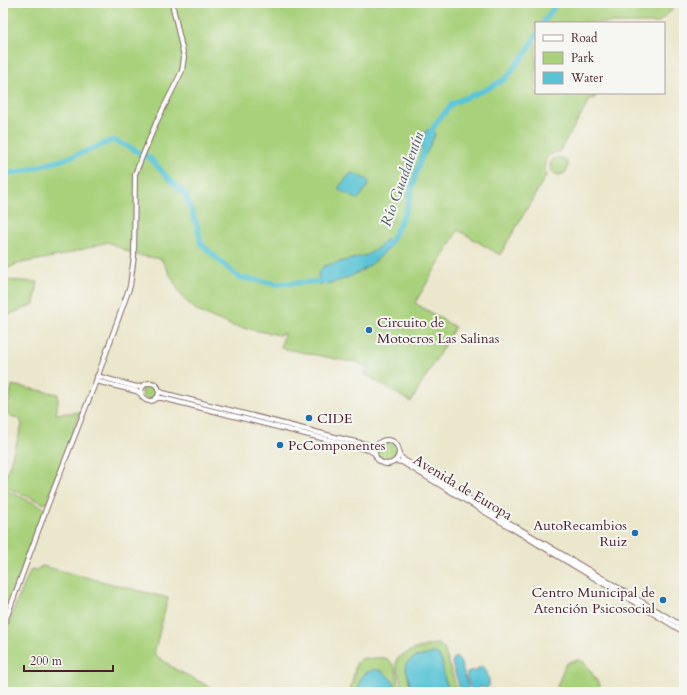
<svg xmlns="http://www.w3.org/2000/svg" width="687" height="695" font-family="Cardo,serif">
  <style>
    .green { fill: #a9d17c; stroke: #7a7854 }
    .water { fill: #5ac4d5; stroke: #527280 }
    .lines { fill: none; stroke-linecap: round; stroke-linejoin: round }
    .river { stroke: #5ac4d5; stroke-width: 5.5 }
    .secondary-casing { stroke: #826564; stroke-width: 6 }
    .secondary { stroke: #fff; stroke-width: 4 }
    .poi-dot { fill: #1f6fb2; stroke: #f6f6f2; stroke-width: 1.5 }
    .labels { text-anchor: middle; stroke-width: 4; stroke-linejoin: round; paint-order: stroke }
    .poi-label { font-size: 14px; fill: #4a1f2b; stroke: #f6f6f2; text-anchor: start }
    .street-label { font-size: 14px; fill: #4a1f2b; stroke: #f6f6f2 }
    .water-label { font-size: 15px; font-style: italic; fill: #505966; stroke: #f6f6f2 }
  </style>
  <rect width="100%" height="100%" fill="#f6f6f2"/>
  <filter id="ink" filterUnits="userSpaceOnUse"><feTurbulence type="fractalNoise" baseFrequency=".025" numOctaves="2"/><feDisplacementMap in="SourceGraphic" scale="8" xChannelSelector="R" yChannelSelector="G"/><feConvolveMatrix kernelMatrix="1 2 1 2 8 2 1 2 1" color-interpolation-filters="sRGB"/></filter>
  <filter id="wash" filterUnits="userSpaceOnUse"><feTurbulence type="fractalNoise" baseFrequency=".012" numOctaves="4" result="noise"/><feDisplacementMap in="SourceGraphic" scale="16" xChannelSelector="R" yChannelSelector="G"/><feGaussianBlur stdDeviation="0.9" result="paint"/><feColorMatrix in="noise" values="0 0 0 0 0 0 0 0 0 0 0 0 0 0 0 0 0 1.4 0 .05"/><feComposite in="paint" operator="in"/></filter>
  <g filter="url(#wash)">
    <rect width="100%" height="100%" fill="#ebe7cd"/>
    <g class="green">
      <path d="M3,3H679L658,23H536V93H598L594,99L591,98L559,152C547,153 541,163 547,174L500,255L458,230L415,303L455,327L411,402L365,374L368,368L357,362L346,361L281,348L284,333L279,335L233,326L197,311L183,298L161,259L135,255L108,242L59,256L16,264L3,271Z"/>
      <circle cx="559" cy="166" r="9"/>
      <path d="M3,280L38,282L34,304L3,317Z"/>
      <circle cx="150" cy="392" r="8"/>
      <path d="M12,385L58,394V401L56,414L80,412L47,502L45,504L3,486L22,425L20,419L10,416L7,412Z"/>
      <circle cx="386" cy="452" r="11"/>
      <path d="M3,489L43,507L45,509L3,621Z"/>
      <path d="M42,566L168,598L154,654L175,669L220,692H3V634L31,569L36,570Z"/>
      <path d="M438,644L444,648L458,692H450L445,680L442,668L443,665L439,655L433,653L424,656L415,657L406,664V669L412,692H405C402,683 396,671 396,662C397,653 430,644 438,644Z"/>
      <path d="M365,658C371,659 380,657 384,658C398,661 397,682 401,692H394L393,688L394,685L382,671L373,670L364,674L359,685V692H350L356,664L359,660Z"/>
      <path d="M578,660L582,661L586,664L604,692H555L565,665L569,662Z"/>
    </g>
    <g class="water">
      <path d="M429,129L434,131L435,135L426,154L422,152C420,144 421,133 429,129Z"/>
      <path d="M353,173L368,180L369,184L360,197L357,199L339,190V187L350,174Z"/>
      <path d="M395,239C379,264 350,281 320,285L318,273L324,266L367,255L378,248L385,240Z"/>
      <path d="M433,653L438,654L442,662L445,680L450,692H412L405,665L415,657L424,656Z"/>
      <path d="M456,657L460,661L469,690L461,692L452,663L454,658Z"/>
      <path d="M483,667C487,670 490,680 489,686L485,689L480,686L478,690L473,691C469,687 466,678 467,673L472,670L476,672L478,668Z"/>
      <path d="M373,670H380L382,671L394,682V692H359C358,681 362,673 373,670Z"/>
    </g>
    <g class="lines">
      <g class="river">
        <path d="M543,23L557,3"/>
        <path d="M429,135L438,120L453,103L487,89L505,79L528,50L536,35"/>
        <path d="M3,175C41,168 78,156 113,140L129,147L150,158L165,175L185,194L197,225L201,244L238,277L277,284L326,281"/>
        <path d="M388,245L390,243L407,208L415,176L425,147"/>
      </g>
    </g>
  </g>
  <g filter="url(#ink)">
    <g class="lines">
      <g class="secondary-casing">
        <g id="secondary">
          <path d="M97,376L137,387L143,386"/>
          <path d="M96,381L136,391L141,394"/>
          <circle cx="150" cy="392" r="9"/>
          <path d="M158,390L163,393L347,440L370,445H376"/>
          <path d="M156,398H162L369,450L374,453"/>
          <circle cx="387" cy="452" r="12"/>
          <path d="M399,455L404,460L684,627"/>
          <path d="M395,461L402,462L684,632"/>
          <path d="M3,627L48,504L96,381L130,286L134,256L135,174L156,123L182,71L184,57L172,3"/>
        </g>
      </g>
      <use href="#secondary" class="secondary"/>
    </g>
  </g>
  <g class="poi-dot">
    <circle cx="369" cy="330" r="4"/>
    <circle cx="309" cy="418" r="4"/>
    <circle cx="280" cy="445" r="4"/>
    <circle cx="635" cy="533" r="4"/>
    <circle cx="663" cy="600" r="4"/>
  </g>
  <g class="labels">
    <g class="poi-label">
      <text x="377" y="327">Circuito de<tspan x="377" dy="16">Motocros Las Salinas</tspan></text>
      <text x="317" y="423">CIDE</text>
      <text x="288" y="450">PcComponentes</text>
      <text x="627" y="530" text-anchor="end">AutoRecambios<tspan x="627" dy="16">Ruiz</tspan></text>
      <text x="655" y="597" text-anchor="end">Centro Municipal de<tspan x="655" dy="16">Atención Psicosocial</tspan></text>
    </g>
    <g class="street-label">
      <text transform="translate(463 487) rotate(31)" y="5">Avenida de Europa</text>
    </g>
    <g class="water-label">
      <text transform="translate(402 179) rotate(-70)" y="5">Río Guadalentín</text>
    </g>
  </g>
  <rect width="687" height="695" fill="none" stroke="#f6f6f2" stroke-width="16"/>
  <rect x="535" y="22" width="130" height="72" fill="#f6f6f2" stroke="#b1a0a2"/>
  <rect x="543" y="35" width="20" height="6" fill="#ffffff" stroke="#b1a0a2"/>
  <text x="571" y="42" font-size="12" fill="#4a1f2b">Road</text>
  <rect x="543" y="52" width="20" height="12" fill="#a9d17c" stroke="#b1a0a2"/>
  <text x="571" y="62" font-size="12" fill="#4a1f2b">Park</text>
  <rect x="543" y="72" width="20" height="12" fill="#5ac4d5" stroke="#b1a0a2"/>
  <text x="571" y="82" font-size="12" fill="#4a1f2b">Water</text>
  <path d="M24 665v6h89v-6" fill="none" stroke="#4a1f2b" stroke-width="2"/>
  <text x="30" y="665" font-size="12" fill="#4a1f2b" stroke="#f6f6f2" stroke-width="3" paint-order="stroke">200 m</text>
</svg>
